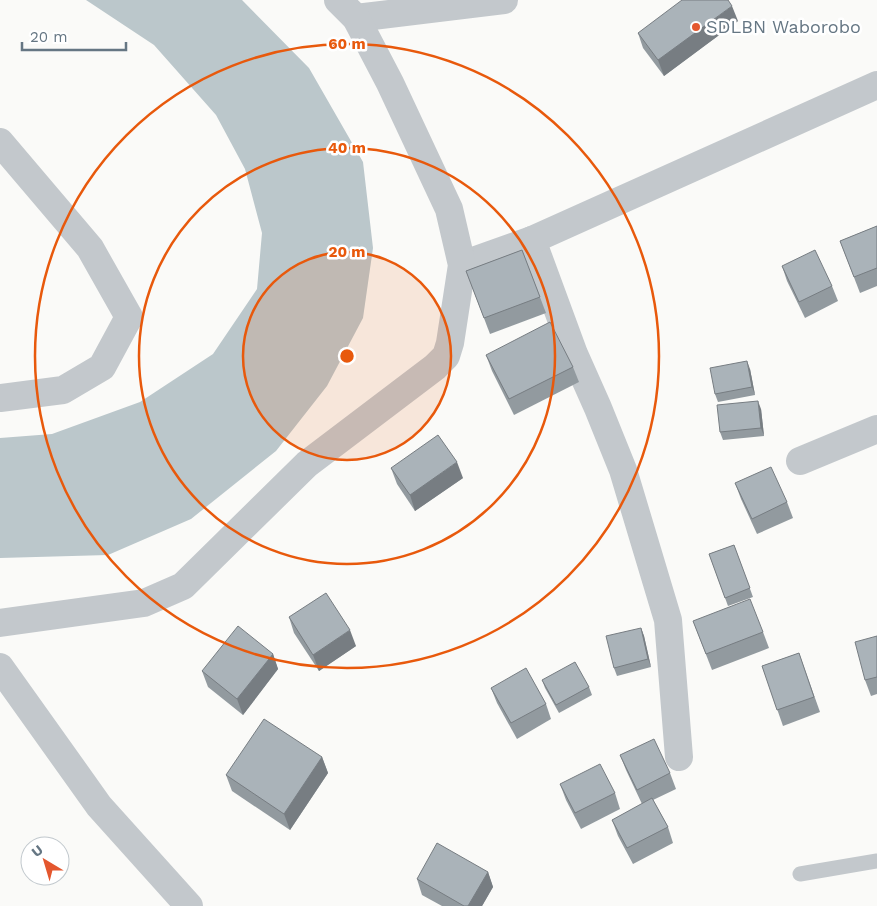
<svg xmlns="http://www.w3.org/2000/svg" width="877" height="906" font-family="'Work Sans',sans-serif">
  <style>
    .water { fill: #bbc7cb }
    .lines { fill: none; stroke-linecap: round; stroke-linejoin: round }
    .lane { stroke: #c3c8cc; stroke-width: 15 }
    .street { stroke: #c3c8cc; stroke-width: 28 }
    .wall { fill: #929a9f }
    .shaded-wall { fill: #777d82 }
    .building { fill: #aab3b9; stroke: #777d82 }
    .ring { fill: none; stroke: #e8590c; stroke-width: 2.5 }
    .poi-dot { fill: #e4572e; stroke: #fff; stroke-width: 2 }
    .labels { text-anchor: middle; stroke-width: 5; stroke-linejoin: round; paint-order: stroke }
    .poi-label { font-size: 18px; fill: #657683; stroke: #fff; text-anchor: start }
    .centre { fill: #e8590c; stroke: #fff; stroke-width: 2.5 }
    .ring-label { font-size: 15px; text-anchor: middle; font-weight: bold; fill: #e8590c; stroke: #fff; stroke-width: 5; stroke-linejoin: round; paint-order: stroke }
  </style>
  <rect width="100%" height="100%" fill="#fafaf8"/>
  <path class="water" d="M86,0H242L309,68L363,162L373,248L363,318L327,386L276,451L191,519L108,555L0,558V438L52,434L140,402L213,354L257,289L262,233L245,169L216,115L154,45Z"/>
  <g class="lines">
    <path class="lane" d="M800,874L877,861"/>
    <g class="street">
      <path d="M356,18L504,0"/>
      <path d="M0,142L90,248L129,317L102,367L63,390L0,398"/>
      <path d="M532,240L574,354L598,408L623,470L668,620L679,757"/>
      <path d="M462,265L532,240L877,85"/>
      <path d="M800,461L877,429"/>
      <path d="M0,623L144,603L183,586L307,464L435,367L446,356L450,343L462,265L449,209L390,83L356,18L338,0"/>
      <path d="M0,667L99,806L189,906"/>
    </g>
  </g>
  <g class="wall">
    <path d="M738,21L664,76L643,48L638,33Z"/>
    <path d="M877,226V286L860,293L840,241Z"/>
    <path d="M522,250L546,313L490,334L466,271Z"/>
    <path d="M782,266L832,286L838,301L805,318L787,281Z"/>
    <path d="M486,355L573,367L579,382L514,415L492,371Z"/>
    <path d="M750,369L755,395L718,402L715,394Z"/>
    <path d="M761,409L764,436L723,440L720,432Z"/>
    <path d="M391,468L463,478L415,511L397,484Z"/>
    <path d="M735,483L787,502L793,518L757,534L741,499Z"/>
    <path d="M734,545L753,597L728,606L709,554Z"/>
    <path d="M289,617L356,646L319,671L294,633Z"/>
    <path d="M693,621L763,632L769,648L712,670Z"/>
    <path d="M641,628L644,636L651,667L617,676L614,668Z"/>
    <path d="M877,636V694L871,696L865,680Z"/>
    <path d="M799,653L820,712L783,726L762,666Z"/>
    <path d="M273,654L278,669L243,715L208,687L202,671Z"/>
    <path d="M542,680L589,687L592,695L559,713L545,688Z"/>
    <path d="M491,688L546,704L551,719L517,739L497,703Z"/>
    <path d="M620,755L670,773L676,789L653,800L668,827L673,843L633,864L618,836L612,820L642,804L626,770Z"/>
    <path d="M322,757L328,773L290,830L232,791L226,775Z"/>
    <path d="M560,784L615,793L620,809L581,829L566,800Z"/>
    <path d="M488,872L493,887L482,906H442L422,895L417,879Z"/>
  </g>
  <g class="shaded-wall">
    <path d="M732,6L738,21L664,76L658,60Z"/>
    <path d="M747,361L750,369L755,395L752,387Z"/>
    <path d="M758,401L761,409L764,436L761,428Z"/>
    <path d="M457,462L463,478L415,511L410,495Z"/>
    <path d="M641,628L644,636L651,667L648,659Z"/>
    <path d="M350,630L356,646L319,671L313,655Z"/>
    <path d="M273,654L278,669L243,715L237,699Z"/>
    <path d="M322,757L328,773L290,830L284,814Z"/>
    <path d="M488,872L493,887L482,906H468Z"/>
  </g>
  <g class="building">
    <path d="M682,0H728L732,6L658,60L638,33Z"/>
    <path d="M877,226V268L854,277L840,241Z"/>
    <path d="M522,250L540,297L484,318L466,271Z"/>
    <path d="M815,250L832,286L799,302L782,266Z"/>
    <path d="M550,322L573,367L509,399L486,355Z"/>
    <path d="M747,361L752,387L715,394L710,368Z"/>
    <path d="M758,401L761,428L720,432L717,405Z"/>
    <path d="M438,435L457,462L410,495L391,468Z"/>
    <path d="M771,467L787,502L752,519L735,483Z"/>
    <path d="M734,545L750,588L725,598L709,554Z"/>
    <path d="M326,593L350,630L313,655L289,617Z"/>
    <path d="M750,599L763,632L706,654L693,621Z"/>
    <path d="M238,626L273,654L237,699L202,671Z"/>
    <path d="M641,628L648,659L614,668L606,636Z"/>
    <path d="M877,636V677L865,680L855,642Z"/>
    <path d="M799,653L814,697L777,710L762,666Z"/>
    <path d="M575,662L589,687L556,705L542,680Z"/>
    <path d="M526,668L546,704L511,723L491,688Z"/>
    <path d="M264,719L322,757L284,814L226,775Z"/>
    <path d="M654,739L670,773L637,790L620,755Z"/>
    <path d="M600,764L615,793L575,813L560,784Z"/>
    <path d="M652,798L668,827L627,848L612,820Z"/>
    <path d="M437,843L488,872L468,906H464L417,879Z"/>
  </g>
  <circle cx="347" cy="356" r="104" fill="#e8590c" fill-opacity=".12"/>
  <g class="ring">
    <circle cx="347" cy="356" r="104"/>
    <circle cx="347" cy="356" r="208"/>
    <circle cx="347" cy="356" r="312"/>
  </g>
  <circle class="poi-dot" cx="696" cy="27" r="5"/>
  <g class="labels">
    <g class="poi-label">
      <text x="706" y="33">SDLBN Waborobo</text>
    </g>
  </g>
  <circle cx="347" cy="356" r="8" class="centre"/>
  <g class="ring-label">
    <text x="347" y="49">60 m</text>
    <text x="347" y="153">40 m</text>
    <text x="347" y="257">20 m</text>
  </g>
  <g transform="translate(45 861) rotate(322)"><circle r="24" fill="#ffffff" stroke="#c1c8cd"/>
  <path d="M0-4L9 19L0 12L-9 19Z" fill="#e4572e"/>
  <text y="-8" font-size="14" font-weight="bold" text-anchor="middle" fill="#657683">U</text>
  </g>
  <path d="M22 42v8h104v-8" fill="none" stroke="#657683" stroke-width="2.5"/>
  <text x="30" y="42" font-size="15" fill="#657683" stroke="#ffffff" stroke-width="4" paint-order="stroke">20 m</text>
</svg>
